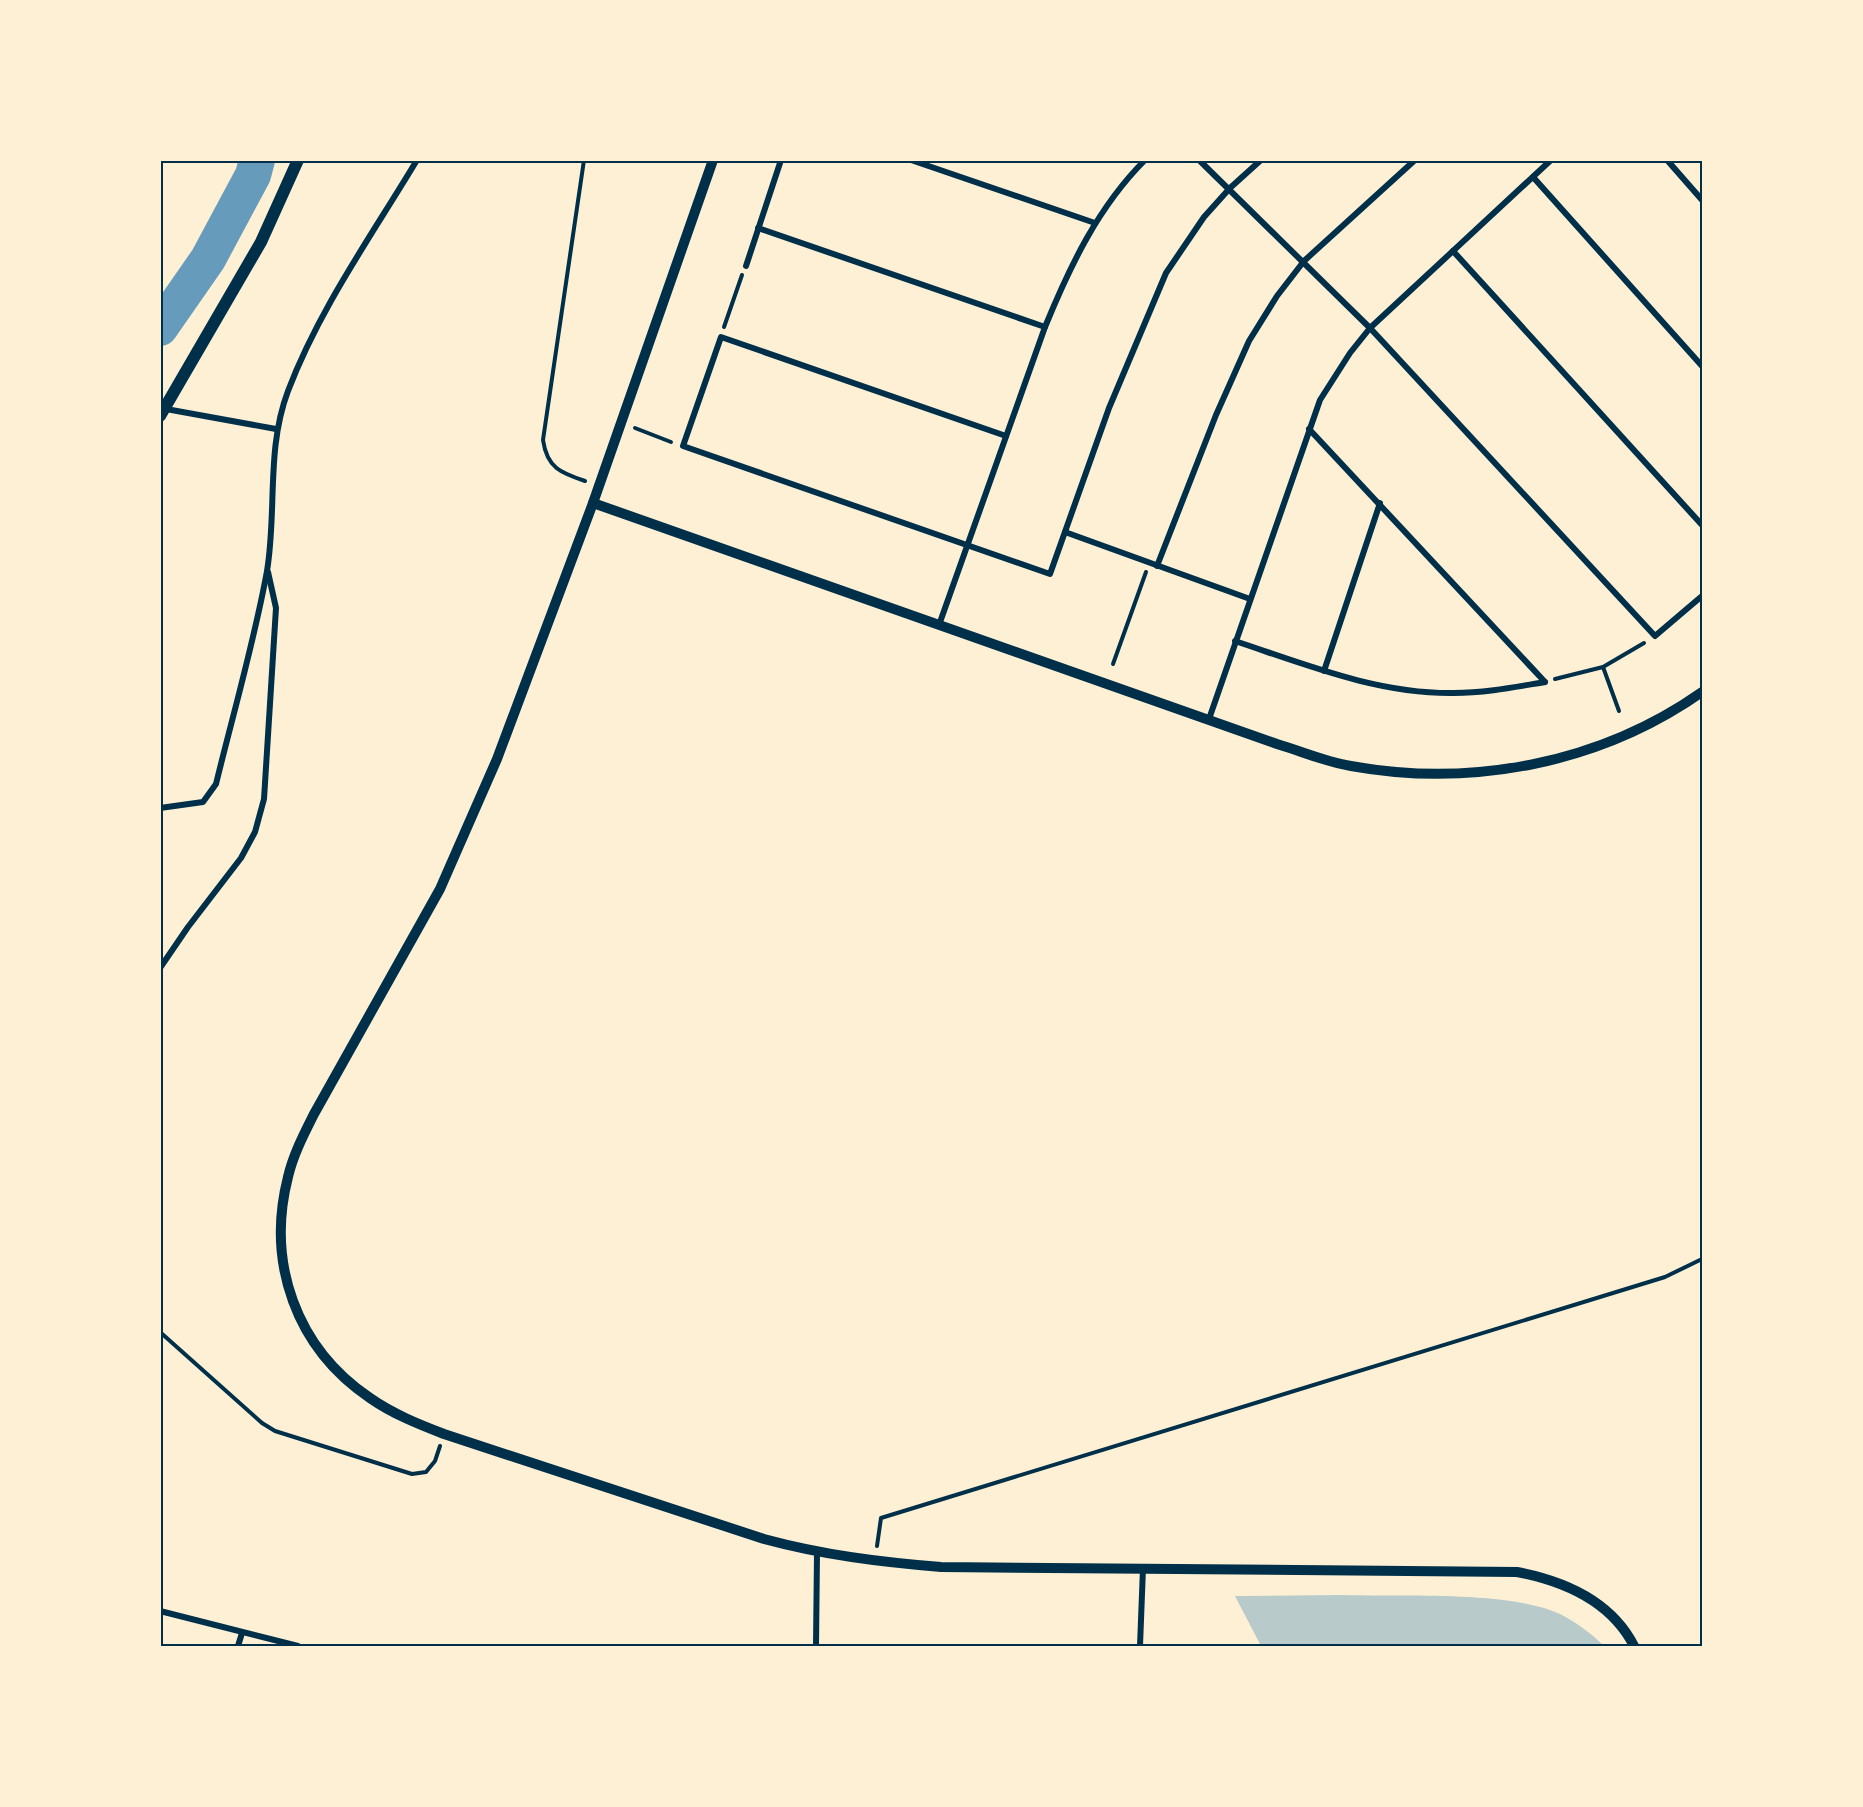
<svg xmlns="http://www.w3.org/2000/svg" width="1863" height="1807" font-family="'Archivo Narrow',sans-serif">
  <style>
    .green { fill: #b9caca }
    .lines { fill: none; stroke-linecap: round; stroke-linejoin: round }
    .river { stroke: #669bbc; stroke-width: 36 }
    .path { stroke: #003049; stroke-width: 4 }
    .minor { stroke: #003049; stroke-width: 6 }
    .tertiary { stroke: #003049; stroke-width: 10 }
    .secondary { stroke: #003049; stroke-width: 12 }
    .neatline { fill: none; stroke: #003049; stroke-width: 2 }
  </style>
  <rect width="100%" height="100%" fill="#fdf0d5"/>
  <path class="green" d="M1342,1595C1401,1597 1507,1590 1560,1614C1576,1622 1592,1634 1604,1646H1261L1235,1596Z"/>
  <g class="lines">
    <path class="river" d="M160,328L208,259L253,175L257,160"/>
    <g class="path">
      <path d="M584,160L543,440C547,468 561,473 585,481"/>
      <path d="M724,327L742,275"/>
      <path d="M635,428L671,442"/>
      <path d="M1113,664L1146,572"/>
      <path d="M1603,667L1619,711"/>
      <path d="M1555,679L1603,667L1644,643"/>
      <path d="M160,1332L262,1423L275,1431L412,1474L426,1472L435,1461L440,1446"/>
      <path d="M877,1546L881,1518L1665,1277L1702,1259"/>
    </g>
    <g class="minor">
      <path d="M911,160L1095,223"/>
      <path d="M1199,160L1370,328L1655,636L1702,596"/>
      <path d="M1667,160L1702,200"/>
      <path d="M1533,177L1702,366"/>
      <path d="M758,228L1045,327"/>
      <path d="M1453,251L1702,525"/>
      <path d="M746,266L781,160"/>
      <path d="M166,409L276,429"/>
      <path d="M1309,429L1545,682"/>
      <path d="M1006,436L721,337L683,446L1050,574L1109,408L1166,273L1204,217L1230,188L1261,160"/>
      <path d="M1065,532L1250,599"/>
      <path d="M1157,566L1216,415L1249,341L1277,296L1304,261L1415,160"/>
      <path d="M939,625L1045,327C1070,266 1098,207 1145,160"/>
      <path d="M1235,641C1307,665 1378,694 1454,693C1485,693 1515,687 1545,682"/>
      <path d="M1324,671L1380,503"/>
      <path d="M1209,719L1320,400L1350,353L1370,328L1551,160"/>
      <path d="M160,808L203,802L216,784C233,714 254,643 267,571C277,511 266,449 288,391C319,309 372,235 417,160"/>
      <path d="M160,968L188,927L241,858L255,832L264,799L276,608L268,572"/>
      <path d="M160,1611L298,1646"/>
      <path d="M238,1646L242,1633"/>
      <path d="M816,1646L817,1553"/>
      <path d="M1140,1646L1143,1568"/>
    </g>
    <g class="tertiary">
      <path d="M713,160L593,503L497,759L440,889L314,1114C304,1134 293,1155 288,1177C266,1263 296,1348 370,1398C393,1414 418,1424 444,1434L764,1539C823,1555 880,1562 941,1567L1517,1572C1564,1581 1611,1601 1634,1646"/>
      <path d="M593,503L1277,744C1301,751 1326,762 1351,766C1473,788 1601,763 1702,692"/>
    </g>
    <path class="secondary" d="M160,416L261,242L298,160"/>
  </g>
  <rect width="1863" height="1807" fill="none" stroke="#fdf0d5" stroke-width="324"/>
  <rect x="162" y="162" width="1539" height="1483" class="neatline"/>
</svg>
